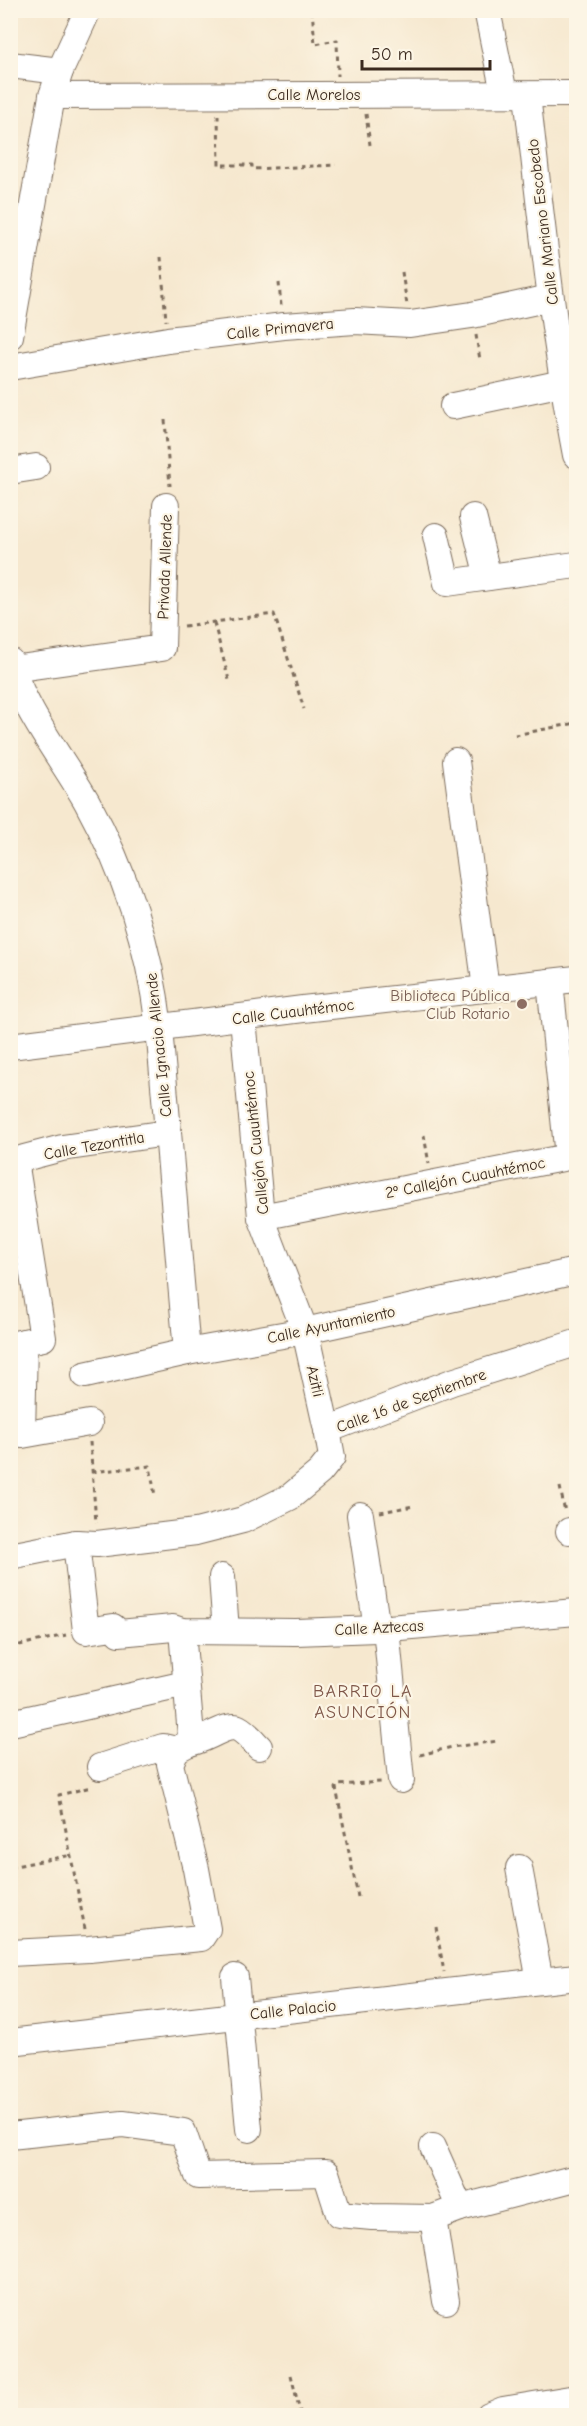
<svg xmlns="http://www.w3.org/2000/svg" width="587" height="2426" font-family="'Comic Neue',sans-serif">
  <style>
    .lines { fill: none; stroke-linecap: round; stroke-linejoin: round }
    .minor-casing { stroke: #7c6c5c; stroke-width: 28 }
    .path { stroke: #7c6c5c; stroke-width: 3; stroke-dasharray: 4.5 4.5; stroke-linecap: butt }
    .minor { stroke: #fff; stroke-width: 26 }
    .education-dot { fill: #8d6e63; stroke: #fcf5e5; stroke-width: 2 }
    .labels { text-anchor: middle; stroke-width: 4.5; stroke-linejoin: round; paint-order: stroke }
    .street-label { font-size: 16px; fill: #3b2a1e; stroke: #fcf5e5 }
    .education-label { font-size: 16px; fill: #785e54; stroke: #fcf5e5; text-anchor: end }
    .neighbourhood-label { font-size: 18px; letter-spacing: 1.5px; fill: #7f5749; stroke: #fcf5e5 }
  </style>
  <rect width="100%" height="100%" fill="#fcf5e5"/>
  <filter id="ink" filterUnits="userSpaceOnUse"><feTurbulence type="fractalNoise" baseFrequency=".0167" numOctaves="2"/><feDisplacementMap in="SourceGraphic" scale="12" xChannelSelector="R" yChannelSelector="G"/><feConvolveMatrix kernelMatrix="1 2 1 2 8 2 1 2 1" color-interpolation-filters="sRGB"/></filter>
  <filter id="wash" filterUnits="userSpaceOnUse"><feTurbulence type="fractalNoise" baseFrequency=".008" numOctaves="4" result="noise"/><feDisplacementMap in="SourceGraphic" scale="24" xChannelSelector="R" yChannelSelector="G"/><feGaussianBlur stdDeviation="1.35" result="paint"/><feColorMatrix in="noise" values="0 0 0 0 0 0 0 0 0 0 0 0 0 0 0 0 0 1.4 0 .05"/><feComposite in="paint" operator="in"/></filter>
  <g filter="url(#wash)">
    <rect width="100%" height="100%" fill="#f6e8cf"/>
  </g>
  <g filter="url(#ink)">
    <g class="lines">
      <g class="minor-casing">
        <g id="minor">
          <path d="M487,10L504,93"/>
          <path d="M10,65L60,71"/>
          <path d="M527,95C541,216 553,336 576,455"/>
          <path d="M52,96L576,94"/>
          <path d="M10,336L52,96L60,71L88,10"/>
          <path d="M10,367L168,340L284,326L355,321L410,324L472,315L550,298"/>
          <path d="M453,406L563,383"/>
          <path d="M10,471L36,467"/>
          <path d="M473,517L488,577"/>
          <path d="M436,536L447,583L576,565"/>
          <path d="M10,661C23,710 62,758 87,802C126,873 150,948 159,1028L187,1352"/>
          <path d="M12,669L162,648L166,506"/>
          <path d="M456,761L486,989"/>
          <path d="M243,1018L261,1217L305,1331L327,1430"/>
          <path d="M10,1046L303,1009L576,979"/>
          <path d="M261,1217L568,1157L550,982"/>
          <path d="M24,1342L22,1435L89,1423"/>
          <path d="M10,1345L43,1338L16,1167L18,1161L24,1158L62,1148L167,1133"/>
          <path d="M85,1375L187,1352L305,1331L576,1271"/>
          <path d="M360,1515L377,1629"/>
          <path d="M569,1531L576,1530"/>
          <path d="M76,1543L86,1631L113,1627L119,1633L173,1628L182,1631L296,1632L377,1629L576,1612"/>
          <path d="M10,1556L76,1543L97,1544L196,1532L243,1520L290,1497L320,1472L332,1457L327,1430L452,1382L576,1343"/>
          <path d="M222,1577L226,1631"/>
          <path d="M386,1628L401,1780"/>
          <path d="M11,1723L186,1684"/>
          <path d="M189,1743C203,1742 229,1722 238,1728C246,1732 253,1741 259,1747"/>
          <path d="M100,1767L163,1747L176,1750"/>
          <path d="M519,1868L540,1981"/>
          <path d="M10,1953L89,1949L201,1938L207,1929L196,1869L170,1764L176,1750L189,1743L191,1736L182,1631"/>
          <path d="M235,1977L249,2129"/>
          <path d="M10,2042L576,1977"/>
          <path d="M10,2136L123,2124L183,2132L198,2176L326,2173L339,2214L372,2217L433,2218L460,2208L576,2178"/>
          <path d="M433,2147L460,2208"/>
          <path d="M433,2218L446,2301"/>
          <path d="M489,2416L503,2410L576,2398"/>
        </g>
      </g>
      <g class="path">
        <path d="M312,10L315,44L337,40L338,76"/>
        <path d="M366,114L370,145"/>
        <path d="M218,115L219,165H252V169L336,165"/>
        <path d="M161,257L166,321"/>
        <path d="M402,272L407,305"/>
        <path d="M279,283L281,306"/>
        <path d="M476,335L480,360"/>
        <path d="M165,420L170,486"/>
        <path d="M214,623L229,680"/>
        <path d="M184,626L274,614L304,709"/>
        <path d="M515,735L576,723"/>
        <path d="M424,1135L429,1164"/>
        <path d="M90,1442L96,1523"/>
        <path d="M92,1472L150,1466L155,1496"/>
        <path d="M560,1487L565,1512"/>
        <path d="M380,1512L414,1506"/>
        <path d="M10,1647L66,1635"/>
        <path d="M420,1755L452,1747L498,1741"/>
        <path d="M10,1867L72,1855"/>
        <path d="M358,1897L336,1788L338,1785L381,1782"/>
        <path d="M436,1927L444,1972"/>
        <path d="M85,1929L59,1795L91,1787"/>
        <path d="M291,2375L301,2416"/>
        <path d="M156,2413L157,2416"/>
      </g>
      <use href="#minor" class="minor"/>
    </g>
  </g>
  <circle class="education-dot" cx="522" cy="1004" r="6"/>
  <g class="labels">
    <g class="street-label">
      <text x="314" y="100">Calle Morelos</text>
      <text transform="translate(542 222) rotate(-97)" y="6">Calle Mariano Escobedo</text>
      <text transform="translate(280 328) rotate(-6)" y="6">Calle Primavera</text>
      <text transform="translate(164 567) rotate(-88)" y="6">Privada Allende</text>
      <text transform="translate(293 1011) rotate(-7)" y="6">Calle Cuauhtémoc</text>
      <text transform="translate(158 1045) rotate(-96)" y="6">Calle Ignacio Allende</text>
      <text transform="translate(255 1143) rotate(-96)" y="6">Callejón Cuauhtémoc</text>
      <text transform="translate(94 1145) rotate(-10)" y="6">Calle Tezontitla</text>
      <text transform="translate(465 1177) rotate(-11)" y="6">2º Callejón Cuauhtémoc</text>
      <text transform="translate(331 1324) rotate(-12)" y="6">Calle Ayuntamiento</text>
      <text transform="translate(316 1381) rotate(77)" y="6">Azitli</text>
      <text transform="translate(411 1400) rotate(-20)" y="6">Calle 16 de Septiembre</text>
      <text transform="translate(379 1627) rotate(-3)" y="6">Calle Aztecas</text>
      <text transform="translate(293 2009) rotate(-6)" y="6">Calle Palacio</text>
    </g>
    <g class="education-label">
      <text x="510" y="1001">Biblioteca Pública<tspan x="510" dy="18">Club Rotario</tspan></text>
    </g>
    <g class="neighbourhood-label">
      <text x="363" y="1697">BARRIO LA<tspan x="363" dy="21">ASUNCIÓN</tspan></text>
    </g>
  </g>
  <rect width="587" height="2426" fill="none" stroke="#fcf5e5" stroke-width="36"/>
  <path d="M362 60v9h128v-9" fill="none" stroke="#3b2a1e" stroke-width="3"/>
  <text x="371" y="60" font-size="18" fill="#3b2a1e" stroke="#fcf5e5" stroke-width="4.5" paint-order="stroke">50 m</text>
</svg>
